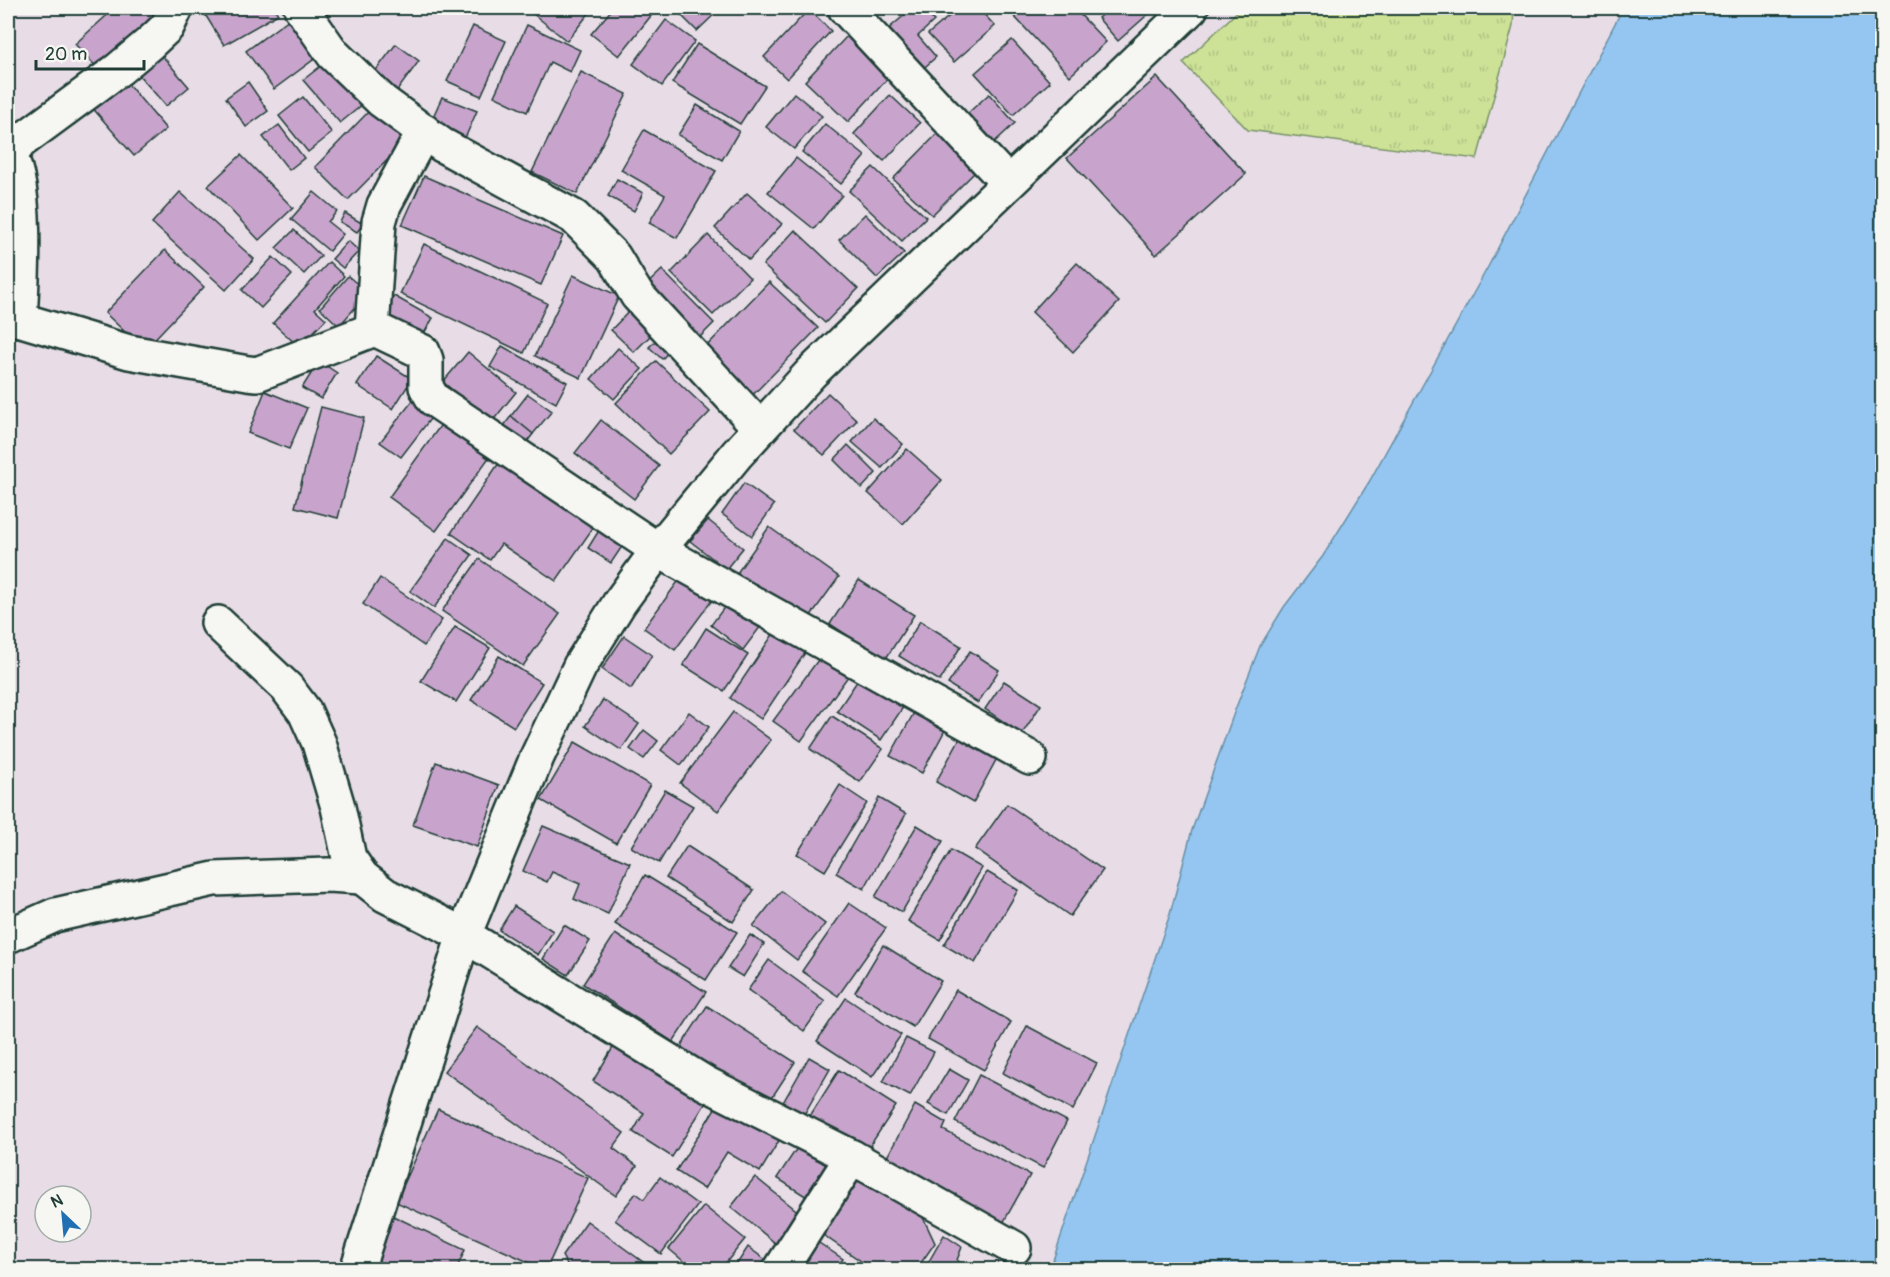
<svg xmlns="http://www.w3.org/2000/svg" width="1890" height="1277" font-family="Pangolin,sans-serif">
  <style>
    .grass { fill: url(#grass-tufts); stroke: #769066; stroke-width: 1.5 }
    .water { fill: #95c6f1; stroke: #668fa5; stroke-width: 1.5 }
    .building { fill: #c8a4cd; stroke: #1f3d34; stroke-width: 1.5 }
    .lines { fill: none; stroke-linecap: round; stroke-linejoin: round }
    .minor-casing { stroke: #1f3d34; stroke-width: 38 }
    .minor { stroke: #f6f6f2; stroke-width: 33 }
  </style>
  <defs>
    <pattern id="grass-tufts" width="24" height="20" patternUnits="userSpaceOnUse" patternTransform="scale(1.5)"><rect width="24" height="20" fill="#cde297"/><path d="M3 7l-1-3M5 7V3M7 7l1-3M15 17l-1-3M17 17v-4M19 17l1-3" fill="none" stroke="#b0c383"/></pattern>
  </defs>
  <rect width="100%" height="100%" fill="#e8dde7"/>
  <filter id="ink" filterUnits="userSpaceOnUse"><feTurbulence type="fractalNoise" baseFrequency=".0167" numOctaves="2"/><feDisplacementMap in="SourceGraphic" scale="12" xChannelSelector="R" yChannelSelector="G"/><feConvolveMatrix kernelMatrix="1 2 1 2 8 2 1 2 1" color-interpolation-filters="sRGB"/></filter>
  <g filter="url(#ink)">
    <path class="grass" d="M1241,8H1514L1513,26L1477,159L1248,130L1183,63Z"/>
    <path class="water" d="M1623,8H1882V1269H1050L1170,914L1192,830L1235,710L1260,646L1284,607L1323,556L1369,482L1489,265Z"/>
    <g class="building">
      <path d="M115,8H151L159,16L100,71L75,44Z"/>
      <path d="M201,8H274L278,14L224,45Z"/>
      <path d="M536,8H585L590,12L567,41L532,13Z"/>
      <path d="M613,8H649L654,12L619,56L591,34Z"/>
      <path d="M674,8H721L697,31Z"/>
      <path d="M913,8H922L934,21L918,36L936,57L916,75L881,35Z"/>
      <path d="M959,8H978L995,26L954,62L928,34Z"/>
      <path d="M1020,8H1074L1106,42L1070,76L1012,14Z"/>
      <path d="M1109,8H1155L1118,41L1098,18Z"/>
      <path d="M809,9L831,31L787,79L764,57Z"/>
      <path d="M289,19L317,57L274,89L246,51Z"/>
      <path d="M666,20L695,41L662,86L633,64Z"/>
      <path d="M527,25L580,50L570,72L550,62L527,112L494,96Z"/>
      <path d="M473,26L506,41L481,96L447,81Z"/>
      <path d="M847,36L890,76L848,122L805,81Z"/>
      <path d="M1012,40L1050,82L1013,115L975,73Z"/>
      <path d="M396,44L419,61L394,95L370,78Z"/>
      <path d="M697,44L765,86L740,124L672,83Z"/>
      <path d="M154,46L189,87L166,106L131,66Z"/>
      <path d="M326,62L362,105L340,123L303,80Z"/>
      <path d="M581,72L627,94L577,194L532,172Z"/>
      <path d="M122,77L166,129L134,156L90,105Z"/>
      <path d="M1157,77L1246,174L1156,255L1067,158Z"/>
      <path d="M248,82L268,111L246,127L226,98Z"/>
      <path d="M794,93L822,116L794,149L766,127Z"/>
      <path d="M989,94L1015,123L984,152L957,123Z"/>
      <path d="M890,95L920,123L884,161L854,134Z"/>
      <path d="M303,97L332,133L308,152L279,116Z"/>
      <path d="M442,97L477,111L462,145L427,130Z"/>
      <path d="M697,105L739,131L722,160L678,135Z"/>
      <path d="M373,107L407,140L348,200L315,167Z"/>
      <path d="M825,124L865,156L841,184L802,152Z"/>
      <path d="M279,125L304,158L289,170L263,137Z"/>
      <path d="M644,130L716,171L677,238L649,223L665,195L621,170Z"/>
      <path d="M939,132L977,170L932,215L893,179Z"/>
      <path d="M241,155L293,208L259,240L208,186Z"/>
      <path d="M796,158L842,195L814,229L768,192Z"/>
      <path d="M873,167L926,217L902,241L849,191Z"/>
      <path d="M424,176L563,236L541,285L402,225Z"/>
      <path d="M617,179L643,193L634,211L608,196Z"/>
      <path d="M180,192L254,259L226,290L152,223Z"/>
      <path d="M314,192L337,211L328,222L343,234L329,251L291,219Z"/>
      <path d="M747,193L782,224L749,260L715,228Z"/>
      <path d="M345,213L363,224L357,232L340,222Z"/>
      <path d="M865,214L904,253L877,278L839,240Z"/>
      <path d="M294,230L321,256L304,274L276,248Z"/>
      <path d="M795,230L858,289L825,323L763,265Z"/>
      <path d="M708,235L750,278L713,315L671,273Z"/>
      <path d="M348,241L359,251L343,268L332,259Z"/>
      <path d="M424,244L547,303L524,353L400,294Z"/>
      <path d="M165,250L204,287L144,350L105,313Z"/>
      <path d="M273,257L292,275L261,308L242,290Z"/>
      <path d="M329,262L344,276L315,309L326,319L299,347L273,323Z"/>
      <path d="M1077,263L1119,302L1073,352L1032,312Z"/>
      <path d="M662,270L714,323L691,346L638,293Z"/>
      <path d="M573,275L619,296L581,378L535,356Z"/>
      <path d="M348,276L368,293L339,326L320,308Z"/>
      <path d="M769,282L818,328L745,403L697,356Z"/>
      <path d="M394,296L433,318L419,342L379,320Z"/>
      <path d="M635,305L659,327L634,352L611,330Z"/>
      <path d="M665,332L677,343L662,359L649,347Z"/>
      <path d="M502,346L567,382L556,403L490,367Z"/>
      <path d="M618,348L642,369L614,399L591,379Z"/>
      <path d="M468,352L516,392L491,423L443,382Z"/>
      <path d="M376,356L412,379L393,409L357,385Z"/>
      <path d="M319,361L337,373L321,399L302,388Z"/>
      <path d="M656,361L710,412L669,454L616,403Z"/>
      <path d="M265,391L307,408L289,449L248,433Z"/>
      <path d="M828,393L857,420L824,455L794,429Z"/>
      <path d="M528,394L552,411L533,434L511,416Z"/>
      <path d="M414,399L434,414L401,457L380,442Z"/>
      <path d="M321,407L364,418L338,518L295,507Z"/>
      <path d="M511,416L533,434L523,447L501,430Z"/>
      <path d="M873,418L903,444L882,468L852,442Z"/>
      <path d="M445,419L493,452L436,531L389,497Z"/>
      <path d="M601,420L659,466L634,499L575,453Z"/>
      <path d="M848,445L876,473L862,488L834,460Z"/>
      <path d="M907,449L942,480L903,524L868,493Z"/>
      <path d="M501,460L595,525L556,581L501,544L490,560L451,533Z"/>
      <path d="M744,483L774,505L752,536L722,514Z"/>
      <path d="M708,520L743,548L726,569L690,541Z"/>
      <path d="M603,524L627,539L611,563L588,548Z"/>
      <path d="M769,527L839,577L807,621L737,573Z"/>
      <path d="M448,538L472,555L434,608L410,591Z"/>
      <path d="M479,559L560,614L523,666L442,611Z"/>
      <path d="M688,568L719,591L675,650L644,628Z"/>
      <path d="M380,578L442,620L424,646L363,604Z"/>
      <path d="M859,580L914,615L885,660L830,624Z"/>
      <path d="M734,594L767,618L743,650L711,625Z"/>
      <path d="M920,621L961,646L940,681L899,656Z"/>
      <path d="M455,627L490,648L456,702L421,681Z"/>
      <path d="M778,627L809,647L761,719L730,698Z"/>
      <path d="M706,628L748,655L724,691L683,665Z"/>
      <path d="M624,636L652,655L631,689L602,669Z"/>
      <path d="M970,651L999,670L978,703L948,684Z"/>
      <path d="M499,656L542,683L514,727L471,700Z"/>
      <path d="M821,656L849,675L801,741L773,721Z"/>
      <path d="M866,668L910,697L881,740L837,711Z"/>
      <path d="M1004,681L1041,705L1022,734L985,709Z"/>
      <path d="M603,700L639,724L621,750L585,726Z"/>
      <path d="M921,700L952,717L922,773L890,756Z"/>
      <path d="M689,712L709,727L681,765L661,750Z"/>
      <path d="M733,712L771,740L718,811L680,783Z"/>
      <path d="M832,716L883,749L860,782L810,749Z"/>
      <path d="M966,727L1003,747L973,803L936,782Z"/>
      <path d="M644,730L658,741L644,759L630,749Z"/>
      <path d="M575,742L650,785L616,843L541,800Z"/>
      <path d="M436,762L499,785L477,847L413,825Z"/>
      <path d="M840,785L867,803L825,871L797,854Z"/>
      <path d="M665,790L693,806L659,863L631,847Z"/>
      <path d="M879,798L906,814L864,889L836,873Z"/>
      <path d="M1007,804L1103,870L1070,916L975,849Z"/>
      <path d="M917,825L943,841L902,912L875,897Z"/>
      <path d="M543,826L630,863L608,914L574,899L580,884L552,872L547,882L523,871Z"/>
      <path d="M687,846L754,890L733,922L666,878Z"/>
      <path d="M951,850L982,868L940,940L908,921Z"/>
      <path d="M987,872L1018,890L975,963L944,945Z"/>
      <path d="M645,875L737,932L706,980L615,924Z"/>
      <path d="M781,891L825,924L797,960L753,926Z"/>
      <path d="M849,903L886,928L838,996L802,971Z"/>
      <path d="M514,906L553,931L538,955L499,930Z"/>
      <path d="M564,925L590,941L568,975L543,959Z"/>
      <path d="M615,934L706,992L673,1042L583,984Z"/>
      <path d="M750,935L764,944L743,977L728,968Z"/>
      <path d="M883,945L941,981L913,1027L855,992Z"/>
      <path d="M769,960L825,1001L804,1031L748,990Z"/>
      <path d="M956,990L1011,1022L984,1070L928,1039Z"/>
      <path d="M846,998L901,1035L872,1077L817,1041Z"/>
      <path d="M707,1006L795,1062L767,1105L679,1049Z"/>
      <path d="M1027,1026L1097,1063L1073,1110L1003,1073Z"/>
      <path d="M477,1027L624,1133L613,1148L637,1166L616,1196L444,1071Z"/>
      <path d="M906,1038L934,1052L910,1096L883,1082Z"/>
      <path d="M618,1039L710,1096L672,1157L633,1132L644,1113L593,1081Z"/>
      <path d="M809,1057L830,1069L802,1118L781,1106Z"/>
      <path d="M949,1069L968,1080L948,1115L928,1104Z"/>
      <path d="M839,1070L896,1106L864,1155L808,1119Z"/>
      <path d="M979,1075L1067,1121L1043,1168L955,1122Z"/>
      <path d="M722,1097L783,1134L760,1172L727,1152L704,1189L676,1171Z"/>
      <path d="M915,1105L946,1123L943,1130L1030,1175L1003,1223L918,1174L911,1183L895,1174L887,1157Z"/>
      <path d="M438,1109L588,1178L546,1270L396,1202Z"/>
      <path d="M799,1145L831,1167L810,1199L777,1178Z"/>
      <path d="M854,1164L919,1209L935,1243L916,1270H874L810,1226Z"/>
      <path d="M660,1177L698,1205L661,1254L615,1220L636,1193L644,1199Z"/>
      <path d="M755,1177L805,1217L780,1247L731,1207Z"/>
      <path d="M704,1206L745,1239L720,1270H694L669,1249Z"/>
      <path d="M391,1215L465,1250L456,1270L367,1269Z"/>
      <path d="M587,1221L654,1270H570L562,1256Z"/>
      <path d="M944,1235L962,1247L957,1260L971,1270H924Z"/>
      <path d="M813,1239L843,1259L836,1270H797Z"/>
      <path d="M748,1247L771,1264L767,1270H733Z"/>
    </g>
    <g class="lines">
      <g class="minor-casing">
        <g id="minor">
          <path d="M301,8L333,54L382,101L442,145L574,217L614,257L637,295L760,428"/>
          <path d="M845,8L1008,183"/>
          <path d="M424,131L384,205L379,222L372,330L379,331L423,352L426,360V387L433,399L658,550L1030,758"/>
          <path d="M8,154C29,179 22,285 20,320"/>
          <path d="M10,156L20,142L119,69L150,43L167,27L176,8"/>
          <path d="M8,316L129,352L248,373L257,374L372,330"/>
          <path d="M218,623L287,688L305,712L319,743L338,807L349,858L362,877L385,895L464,935L705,1083L852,1157L1014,1248"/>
          <path d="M8,936L55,915L214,879L328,875L362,877"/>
          <path d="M357,1270L464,935L537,757L580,666L620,602L658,550L737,454L811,373L1191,8"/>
          <path d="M780,1270L852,1157"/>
        </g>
      </g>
      <use href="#minor" class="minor"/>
    </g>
  </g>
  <rect width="1890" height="1277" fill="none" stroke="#f6f6f2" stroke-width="30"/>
  <rect x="15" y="15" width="1860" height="1247" fill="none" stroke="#1f3d34" stroke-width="2" filter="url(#ink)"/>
  <g transform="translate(63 1214) rotate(334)"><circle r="28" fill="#f6f6f2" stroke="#a0aca6" stroke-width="1.5"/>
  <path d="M0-4.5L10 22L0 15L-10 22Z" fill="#1f6fb2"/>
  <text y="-9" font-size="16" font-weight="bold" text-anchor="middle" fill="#1f3d34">N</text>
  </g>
  <path d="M36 60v9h108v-9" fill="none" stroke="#1f3d34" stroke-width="3"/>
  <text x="45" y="60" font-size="18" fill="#1f3d34" stroke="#f6f6f2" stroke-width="4.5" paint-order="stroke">20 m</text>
</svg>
